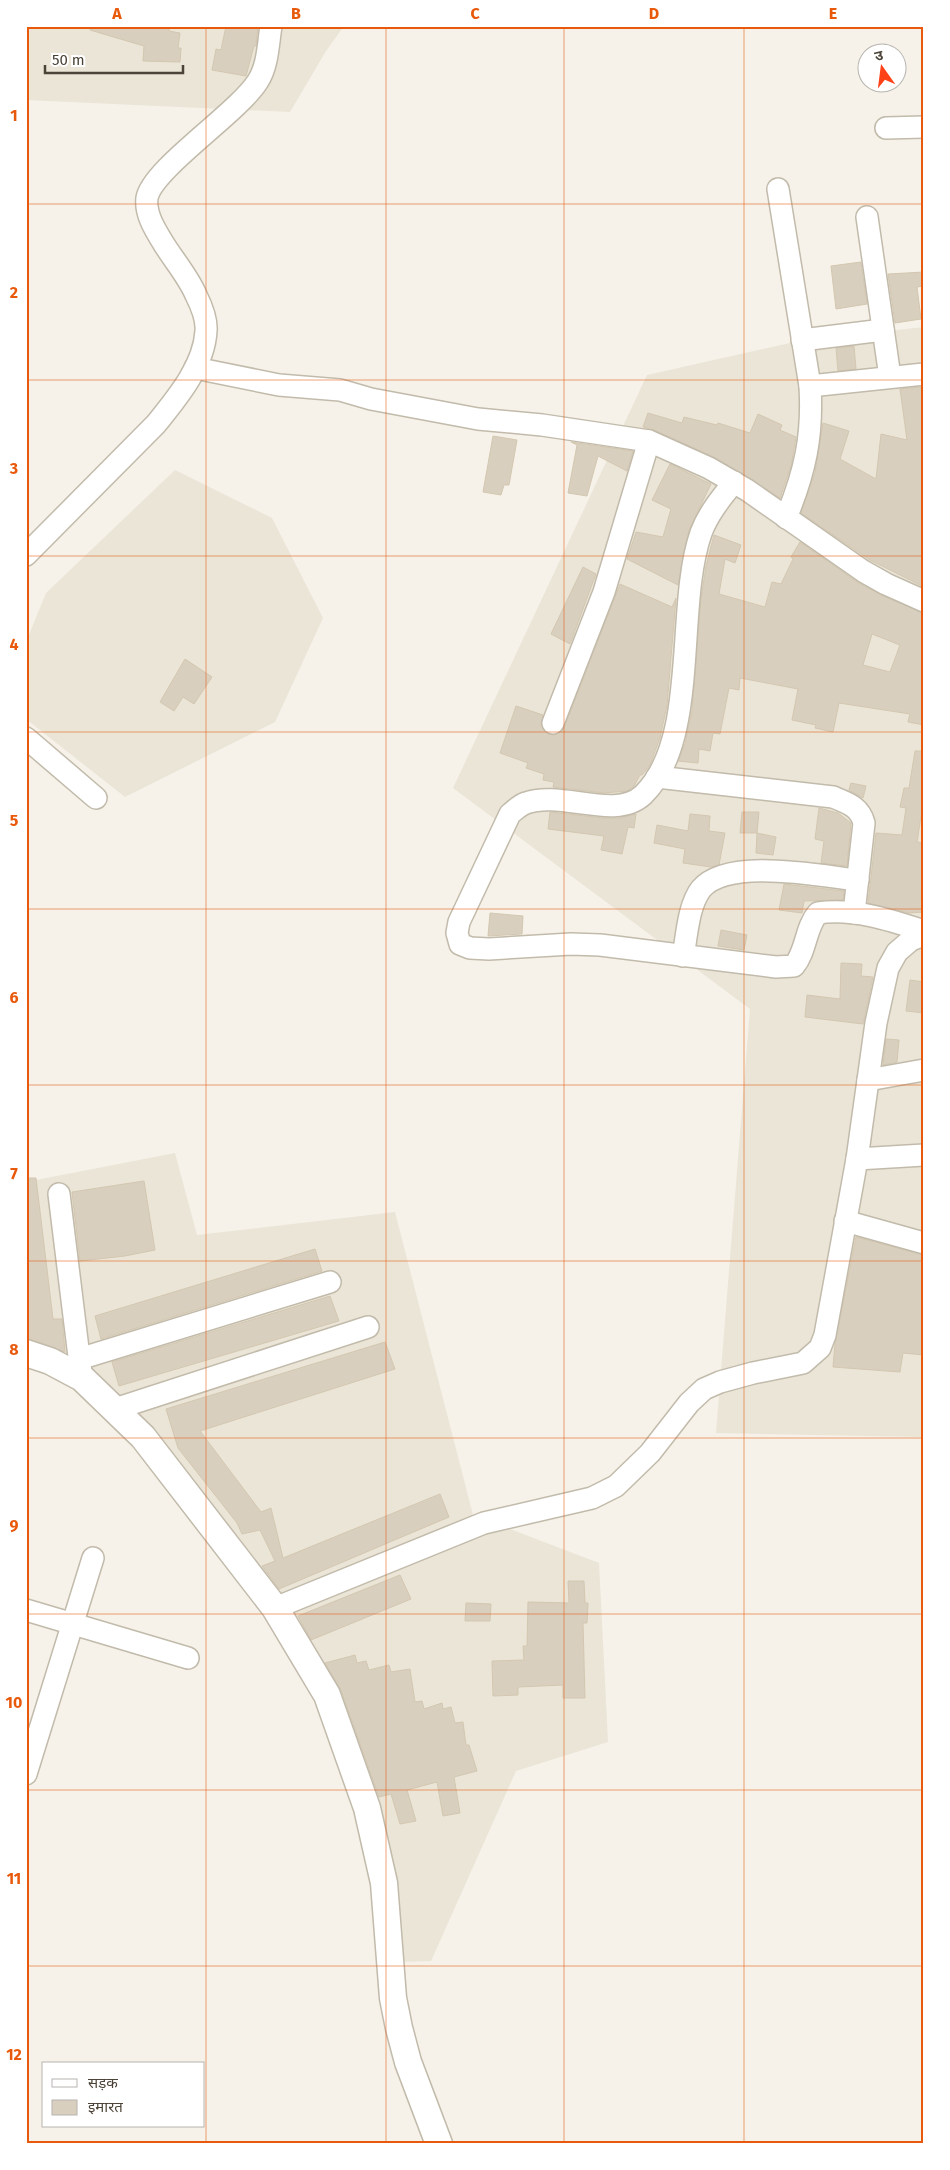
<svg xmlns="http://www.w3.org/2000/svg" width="950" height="2170" font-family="'Fira Sans','Noto Sans Devanagari',sans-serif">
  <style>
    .residential { fill: #eae5d7 }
    .building { fill: #d9cfbe; stroke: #d4c7b0; fill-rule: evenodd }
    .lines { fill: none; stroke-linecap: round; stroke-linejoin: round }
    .minor-casing { stroke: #c2bbab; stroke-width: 24 }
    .tertiary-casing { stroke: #c2bbab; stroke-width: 29 }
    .minor { stroke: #fff; stroke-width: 21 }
    .tertiary { stroke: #fff; stroke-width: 26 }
    .grid { fill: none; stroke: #e8590c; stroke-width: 1; stroke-opacity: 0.55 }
    .neatline { fill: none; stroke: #e8590c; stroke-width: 2 }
    .grid-label { font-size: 16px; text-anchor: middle; font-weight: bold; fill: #e8590c }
  </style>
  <rect width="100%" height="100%" fill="#f6f2e9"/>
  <g class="residential">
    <path d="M26,26H344L326,51L290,112L26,100Z"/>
    <path d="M924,327V1437L716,1433L750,1009L453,788L647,375L799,341Z"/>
    <path d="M175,470L272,518L323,618L275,722L125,797L26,719V642L46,593Z"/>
    <path d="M175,1153L197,1235L395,1212L473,1515L599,1563L608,1742L516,1771L431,1961L397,1962L370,1807L274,1592L115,1397L26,1354V1182Z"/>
  </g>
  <g class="building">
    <path d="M91,26H169V31L180,33L178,48H181L180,62L143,61L144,46L90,30Z"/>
    <path d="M226,26H258L256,46H254L246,76L212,70L216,49L221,50Z"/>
    <path d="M861,262L867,304L836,309L831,266Z"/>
    <path d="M924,272V286L917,287L921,319L895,323L888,274Z"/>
    <path d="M854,346L856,369L838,371L836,348Z"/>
    <path d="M921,387L924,417V587L870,560L801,513L815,472L823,423L849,431L840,459L876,479L881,434L907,440L900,389Z"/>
    <path d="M648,413L682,423L684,417L717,425L718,423L750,433L758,414L782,425L780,430L796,437L791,466L780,498L714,457L654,430L643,427Z"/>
    <path d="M493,436L517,440L509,485H504L501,495L483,492Z"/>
    <path d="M571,442L633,451L627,471L598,456L587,496L568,493L577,445Z"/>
    <path d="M670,464L711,484L689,530L678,585L627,559L636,532L663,537L671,509L652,500Z"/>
    <path d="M714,535L741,545L735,563L725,559L719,594L765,607L772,582L781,584L793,559L791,557L800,542L857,582L881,595L924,613V725L908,722L910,714L839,703L833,732L815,728L816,725L792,720L798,689L740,678L739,690L729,688L720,734L713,733L710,751L699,749L698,763L678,761L685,744L692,710L701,599L706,566ZM872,634L900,645L890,672L863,665Z"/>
    <path d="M583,567L596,574L570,644L551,634Z"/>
    <path d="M620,584L672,607L676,598L667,705L660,738L650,765L642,775H640L634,786L627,791L604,793L553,787L554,782L543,780L544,774L526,768L528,763L500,753L516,706L543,715L541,725L548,734L555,735L564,728Z"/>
    <path d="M185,659L212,677L194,704L183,697L174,711L160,702Z"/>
    <path d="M915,751H924V810H922L917,842L924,843L921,898H924V912L909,913L868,903L876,833L902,835L906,808L900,807L904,788H909Z"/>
    <path d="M851,783L866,786L863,798L849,790Z"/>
    <path d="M819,808L838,813L851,823L847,866L821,863L824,841L815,839Z"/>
    <path d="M550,812L603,818H620L636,814L634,828L628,827L622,854L601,850L604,836L548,829Z"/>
    <path d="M742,812H759L757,833H740Z"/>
    <path d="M690,814L710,816L709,831L725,833L719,865L711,867L683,863L685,849L654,843L657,825L688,831Z"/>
    <path d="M757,833L776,837L773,855L756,853Z"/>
    <path d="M784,884L844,891L843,900L804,901L802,913L779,910Z"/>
    <path d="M490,913L523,916L522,934L488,936Z"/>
    <path d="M721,930L747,935L744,950L718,946Z"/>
    <path d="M841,963L862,964L861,976L873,977L863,1024L805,1017L807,995L840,999Z"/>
    <path d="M910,980L924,982V1013L906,1011Z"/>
    <path d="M886,1039L899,1040L897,1062L883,1065Z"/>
    <path d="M26,1178H36L53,1319H62L65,1352L26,1338Z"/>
    <path d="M144,1181L155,1250L125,1256L80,1261L72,1192Z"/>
    <path d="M856,1237L924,1255V1355L903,1353L900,1372L833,1367L835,1344Z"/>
    <path d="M315,1249L322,1271L101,1339L95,1316Z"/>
    <path d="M330,1296L339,1321L119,1386L112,1362Z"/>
    <path d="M385,1342L395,1369L200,1431L261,1512L271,1508L283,1558L440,1494L449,1517L279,1589L262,1566L275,1561L260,1530L242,1534L237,1523L178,1448L166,1409Z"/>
    <path d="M400,1575L411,1599L311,1640L298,1616Z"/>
    <path d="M568,1581H584L585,1603H588L587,1623H583L585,1698H563V1685L518,1687V1695L493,1696L492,1661L524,1660L523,1646H527L528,1602L569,1603Z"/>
    <path d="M466,1603L491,1604L490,1621H465Z"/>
    <path d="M355,1655L357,1663L366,1661L369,1670L389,1665L391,1672L410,1669L415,1702L422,1701L424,1709L442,1703L443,1709L451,1707L455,1723L463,1722L466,1745H469L477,1771L454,1777L460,1813L443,1816L437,1782L407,1790L416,1821L400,1824L391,1794L379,1797L341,1690L325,1663Z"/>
  </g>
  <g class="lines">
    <g class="minor-casing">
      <g id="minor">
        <path d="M886,128L924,127"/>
        <path d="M778,189L810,386C813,436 805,472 786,518"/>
        <path d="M867,217L890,377"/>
        <path d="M802,340L883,330"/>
        <path d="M195,368L279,385L340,390L371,399L478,419L542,425L649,441L709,468L747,490L863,571L886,584L924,601"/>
        <path d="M810,386L924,374"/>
        <path d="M734,482C721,498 708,514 701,533C675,607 700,740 643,795C615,821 561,790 526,803C520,805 515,810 510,814L459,922L457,933L460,944L470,948L489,949L571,944L600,945L776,967L794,966C807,950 805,928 818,913C854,908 890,920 924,931"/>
        <path d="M26,555L156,424C177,398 204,366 206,331C207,320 201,305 196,295C188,276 172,258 162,241C154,228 145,213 147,198C152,169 238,113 258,81C268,65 268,45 271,26"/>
        <path d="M553,723L604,592L649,441"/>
        <path d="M26,738L96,798"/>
        <path d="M657,777L833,797C848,803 860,807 864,823L854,913"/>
        <path d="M683,956C687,936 688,906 701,889C728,857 820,876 858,880"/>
        <path d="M868,1080L924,1070"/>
        <path d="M857,1159L924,1155"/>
        <path d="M59,1194L81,1373"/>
        <path d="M845,1221L924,1243"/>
        <path d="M79,1359L330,1282"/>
        <path d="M115,1409L368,1327"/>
        <path d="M275,1608L484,1523L592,1498L616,1486L650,1453L689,1403L704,1389L720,1382L753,1373L803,1363L820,1348L825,1335L857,1159L876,1023L888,968L897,952L911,940L924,935"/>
        <path d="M26,1610L188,1658"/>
        <path d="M26,1774L93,1558"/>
      </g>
    </g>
    <g class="tertiary-casing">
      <path id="tertiary" d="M26,1353L50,1361L82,1378L143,1437L275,1608L327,1695L367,1808L384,1883L393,1998L399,2028L408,2062L439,2144"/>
    </g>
    <use href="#minor" class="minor"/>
    <use href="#tertiary" class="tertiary"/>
  </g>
  <path class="grid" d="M206,26V2144M386,26V2144M564,26V2144M744,26V2144M26,204H924M26,380H924M26,556H924M26,732H924M26,909H924M26,1085H924M26,1261H924M26,1438H924M26,1614H924M26,1790H924M26,1966H924"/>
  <rect width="950" height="2170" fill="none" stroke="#ffffff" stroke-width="55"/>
  <rect x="42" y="2062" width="162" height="65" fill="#ffffff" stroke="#b7b4af"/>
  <rect x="52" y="2079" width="25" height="8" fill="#ffffff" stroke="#b7b4af"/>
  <text x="88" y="2088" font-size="15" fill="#4b4337">सड़क</text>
  <rect x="52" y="2100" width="25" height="15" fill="#d9cfbe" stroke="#b7b4af"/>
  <text x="88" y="2112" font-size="15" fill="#4b4337">इमारत</text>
  <g transform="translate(882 68) rotate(346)"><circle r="24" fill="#ffffff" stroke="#b7b4af"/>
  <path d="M0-4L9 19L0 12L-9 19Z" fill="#ff4117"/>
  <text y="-8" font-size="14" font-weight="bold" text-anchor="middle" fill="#4b4337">उ</text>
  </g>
  <path d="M45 65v8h138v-8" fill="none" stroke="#4b4337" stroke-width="2.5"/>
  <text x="52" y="65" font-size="15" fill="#4b4337" stroke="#ffffff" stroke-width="4" paint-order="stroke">50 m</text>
  <rect x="28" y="28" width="894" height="2114" class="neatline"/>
  <g class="grid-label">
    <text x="117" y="19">A</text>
    <text x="296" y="19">B</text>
    <text x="475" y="19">C</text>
    <text x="654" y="19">D</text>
    <text x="833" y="19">E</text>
    <text x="14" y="121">1</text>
    <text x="14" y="298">2</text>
    <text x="14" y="474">3</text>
    <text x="14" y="650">4</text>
    <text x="14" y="826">5</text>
    <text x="14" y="1003">6</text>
    <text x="14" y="1179">7</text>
    <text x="14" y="1355">8</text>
    <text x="14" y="1531">9</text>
    <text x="14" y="1708">10</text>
    <text x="14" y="1884">11</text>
    <text x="14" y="2060">12</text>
  </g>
</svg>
